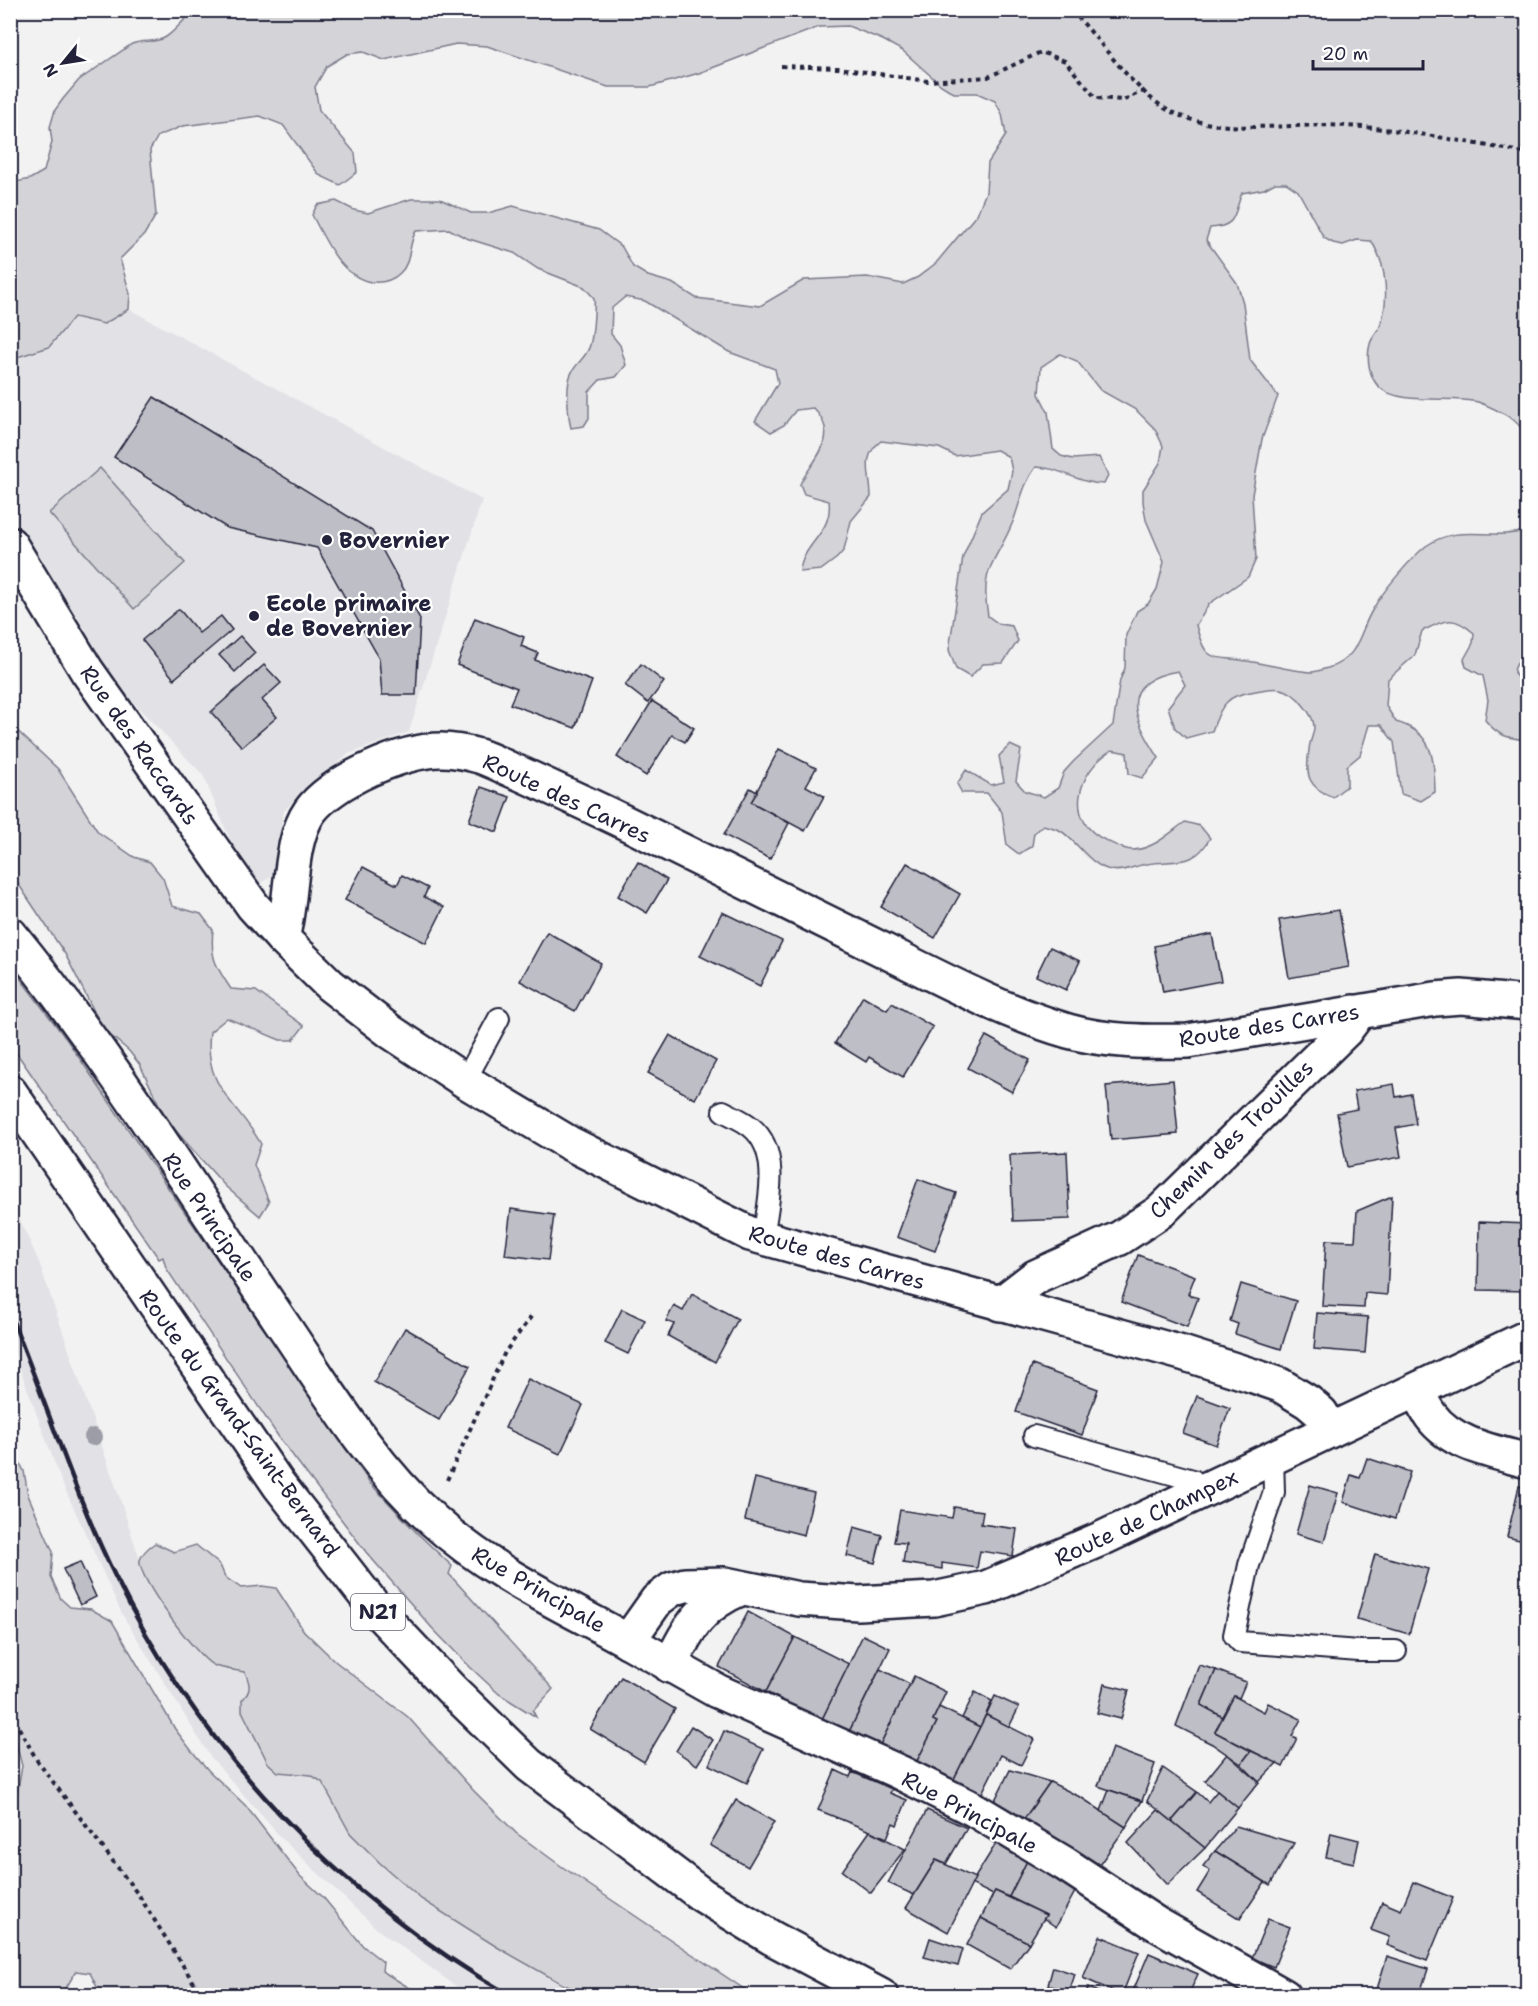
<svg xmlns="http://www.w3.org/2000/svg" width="1538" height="2006" font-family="'Shantell Sans',sans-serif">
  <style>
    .built { fill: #e2e2e6 }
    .green { fill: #d3d3d8; stroke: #7a7a8a; stroke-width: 1.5 }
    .building { fill: #bebec6; stroke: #22223b; stroke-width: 1.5 }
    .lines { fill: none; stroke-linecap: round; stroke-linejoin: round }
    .service-casing { stroke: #22223b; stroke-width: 24 }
    .minor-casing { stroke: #22223b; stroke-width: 38 }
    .tertiary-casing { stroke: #22223b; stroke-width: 38 }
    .primary-casing { stroke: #22223b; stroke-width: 38 }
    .path { stroke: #22223b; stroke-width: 4; stroke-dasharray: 4.5 4.5; stroke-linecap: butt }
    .service { stroke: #fff; stroke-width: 20 }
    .minor { stroke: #fff; stroke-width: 33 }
    .tertiary { stroke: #fff; stroke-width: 33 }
    .primary { stroke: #fff; stroke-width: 33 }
    .rail { stroke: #22223b; stroke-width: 4.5 }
    .tree { fill: #9d9da8 }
    .poi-dot { fill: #22223b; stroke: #fff; stroke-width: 2 }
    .labels { text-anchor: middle; stroke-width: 4.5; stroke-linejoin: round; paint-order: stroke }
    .shield { fill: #fff; stroke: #646476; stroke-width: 1.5 }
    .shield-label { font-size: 21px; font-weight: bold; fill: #22223b }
    .poi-label { font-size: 22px; font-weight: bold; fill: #22223b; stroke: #fff; text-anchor: start }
    .street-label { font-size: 22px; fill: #22223b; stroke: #fff }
  </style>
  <rect width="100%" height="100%" fill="#f2f2f3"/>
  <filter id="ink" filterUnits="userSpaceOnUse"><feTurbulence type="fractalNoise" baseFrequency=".0167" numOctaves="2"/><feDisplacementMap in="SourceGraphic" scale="12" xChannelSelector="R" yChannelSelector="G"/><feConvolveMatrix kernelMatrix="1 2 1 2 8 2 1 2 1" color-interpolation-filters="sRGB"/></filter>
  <g filter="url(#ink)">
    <g class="built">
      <path d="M129,309L482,500L409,732L348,754L300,794L284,811L272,876L262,882L253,883L244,873L203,775L83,650L11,530L10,359L38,352L74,317L104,324Z"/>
      <path d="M11,1201L39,1262L121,1502L140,1560L141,1571L195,1649L232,1669L245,1672L250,1683L242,1711L268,1763L295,1774L311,1775L322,1782L350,1833L421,1899L497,1947L564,1985L593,1995H468L377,1929L281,1838L209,1755L122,1614L60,1478L11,1344Z"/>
    </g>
    <g class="green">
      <path d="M196,11H1527V444C1526,432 1520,425 1511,418C1501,412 1489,406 1478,402C1452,395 1399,406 1379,387C1369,377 1366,358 1370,344C1371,339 1376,334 1379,329C1390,302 1387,264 1371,241L1357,240L1343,245L1333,243L1324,238L1298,191L1286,183H1275L1264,189L1242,193C1233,215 1238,226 1210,228L1206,240L1237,283L1243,303L1250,360L1278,396L1262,439L1252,495L1256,559L1248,577L1209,604L1196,625C1206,665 1213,655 1247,661C1268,664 1290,671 1311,672C1316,672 1323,669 1328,668C1361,657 1358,633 1373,609C1382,592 1411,558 1426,546C1460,522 1492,542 1527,530V651L1524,652C1505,681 1517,669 1527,692C1532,704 1528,727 1527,740C1507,738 1498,736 1485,720L1488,700L1483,676L1466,667L1464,659L1473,643L1474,633C1452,614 1446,620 1422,631L1415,655L1388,679L1386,706L1396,722C1433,732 1434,757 1435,792L1421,801L1401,794L1394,742L1381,725H1369L1360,755L1347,766V786L1333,797C1308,788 1305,775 1309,750C1309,743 1314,734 1314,727C1314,720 1309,712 1304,706C1286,681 1269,688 1242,694C1223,698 1218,715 1212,731L1186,738L1175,728L1168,707L1185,685L1178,671C1116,681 1133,719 1159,758L1142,778L1129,774L1127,753L1112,750C1077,771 1063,822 1107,841C1115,845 1124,850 1133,850C1154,849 1169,833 1185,822L1200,826L1210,838C1194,868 1176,859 1147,864C1136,865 1124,873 1111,870C1090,866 1078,842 1061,831C1056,828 1049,827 1043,825L1034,833L1032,846L1019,854L1007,845L1002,812L987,793H962L957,784L966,770L991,785L1004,782L999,756L1010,745L1021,750L1016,781L1025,791L1044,797L1058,788L1064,772L1074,761L1113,725L1120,680L1125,668L1126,635L1137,611L1148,604L1157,589L1164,562L1146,520L1143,502V490L1160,463L1163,446L1155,429L1136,410L1100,390L1077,361L1060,354L1041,367L1039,394L1048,412L1053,449L1061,456L1073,459L1099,457L1108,476L1104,484C1079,484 1060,467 1036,467C1023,484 1021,500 1014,519C998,561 979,565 988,616L999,624L1012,626L1018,641L1003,663L983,664L970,677L956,669L949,650L963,557L982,512L1008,489L1012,471L1009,457L997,450L955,456L939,448L881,441C860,457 871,474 871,497L851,521L844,550L837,558L821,570L800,572C802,543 833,534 829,501L804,494L800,484C814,458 842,436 813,408L796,410L784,425L771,432L755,421L778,383L775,369L729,352L645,301L625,297L612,308L611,334L620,345L626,365L616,377L600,380L589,392V418L584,426L571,428C568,415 565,384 572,372C577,362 587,357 590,345C593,335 595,309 594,298L584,287L538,269L514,253L466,238L449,229L416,231C408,244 412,262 400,273C392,281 381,283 371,282C340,276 326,241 312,215L317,205L336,201L354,210L368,213L411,199H440L471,213H488L513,206L599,230L622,247L633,267L648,276L672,283L696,298L760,306L804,280L867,277L903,284L918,277L936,263L977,214L986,192L988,163L1006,135L1002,114L995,101L977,93H954L941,85L903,51L883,40L848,26L819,27L699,73L650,87H608L487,46L456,44L384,60L363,52L347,54L327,66L315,87L319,110L355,153L357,172L340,185L319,175L283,125L260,116L183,126L158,136L150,150L156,215L144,235L120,259L130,294L129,309L104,324L74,317L49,347L11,359V183L30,179L44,171L52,142L50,127L55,110L63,99L79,80L132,44C144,39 155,44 166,37C178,29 184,17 196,11Z"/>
      <path d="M100,468L185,563L134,609L49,513Z"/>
      <path d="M10,724L58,769L98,832L134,857L150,862L163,878L172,906L201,914L213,930C210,958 216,967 231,989L256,991L304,1026L293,1040H280L227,1018L210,1032C203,1088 237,1101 261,1144L254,1165L269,1202L260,1216L225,1186L167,1121L140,1065L129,1051L103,1029L65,954L11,873Z"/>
      <path d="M10,965L67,1040L370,1483L415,1531L452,1566L449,1574L553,1689L533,1711L536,1717L499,1694L470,1667L432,1628L366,1552L278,1436L166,1268L163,1257L159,1259L11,1045Z"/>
      <path d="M11,1446L24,1471L28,1495L53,1552L51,1577L61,1599L70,1607L91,1609L112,1621L175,1729L191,1750L209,1771L245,1805L300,1876L323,1897L363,1946L383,1962L382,1971L421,1995H101L90,1973L76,1971L62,1995H11L10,1807L17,1794L22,1766L10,1719Z"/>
      <path d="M155,1543L174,1552L196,1545L220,1565L225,1577L241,1588L262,1586L276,1588L304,1631L336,1662L408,1717L473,1790L516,1833L561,1866L753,1995H593L564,1985L497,1947L421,1899L380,1863L350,1833L322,1782L311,1775L278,1772L268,1763L242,1711V1700C252,1691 250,1684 245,1672C235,1670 222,1669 213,1665C197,1657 136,1576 140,1560C142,1553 149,1547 155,1543Z"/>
    </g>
    <g class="building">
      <path d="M154,397L372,531L420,619L416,695H382L379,658L317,548L227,528L114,457Z"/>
      <path d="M179,609L199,633L221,616L232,630L174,679L142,640Z"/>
      <path d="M475,618L524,637L521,646L538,653L535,660L592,681L575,728L510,704L517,688L457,665Z"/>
      <path d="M240,636L255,653L235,672L219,655Z"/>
      <path d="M641,664L664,682L648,703L625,685Z"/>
      <path d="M264,665L281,683L262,700L277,717L242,747L211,712Z"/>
      <path d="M652,701L694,728L685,742L672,735L646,776L617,757Z"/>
      <path d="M779,749L816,768L806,786L824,796L805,831L751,802Z"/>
      <path d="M481,787L510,797L497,832L469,821Z"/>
      <path d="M750,788L757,792L751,802L789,823L770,859L724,835Z"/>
      <path d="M638,862L667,880L647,913L618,896Z"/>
      <path d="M907,863L960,894L935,938L881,907Z"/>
      <path d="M363,867L397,885L402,875L428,888L424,897L444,907L426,943L345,900Z"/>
      <path d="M1339,910L1349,967L1289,978L1279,920Z"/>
      <path d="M722,912L782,941L760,986L700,956Z"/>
      <path d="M547,932L601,963L575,1011L520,981Z"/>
      <path d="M1212,934L1221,981L1163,992L1154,946Z"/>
      <path d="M1050,947L1080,961L1066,990L1036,976Z"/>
      <path d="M863,996L887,1010L892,1003L933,1027L903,1077L869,1057L866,1062L835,1043Z"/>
      <path d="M670,1035L716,1061L695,1099L648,1073Z"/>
      <path d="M986,1036L1030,1060L1012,1092L968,1068Z"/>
      <path d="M1173,1080L1178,1134L1111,1140L1106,1086Z"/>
      <path d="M1394,1084L1396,1097L1411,1094L1416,1124L1396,1128L1401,1157L1347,1167L1337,1113L1357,1109L1354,1091Z"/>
      <path d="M1067,1152L1070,1219L1013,1221L1010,1155Z"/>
      <path d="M918,1179L956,1193L935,1251L897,1237Z"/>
      <path d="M1392,1196L1387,1295L1365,1293L1364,1308L1322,1306L1326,1240L1355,1241L1357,1211Z"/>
      <path d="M511,1209L554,1215L548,1260L505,1255Z"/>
      <path d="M1479,1222L1528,1224V1291L1478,1290Z"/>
      <path d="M1138,1255L1195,1276L1188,1294L1198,1298L1187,1327L1121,1302Z"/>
      <path d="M1241,1284L1296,1301L1281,1349L1235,1334L1238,1324L1230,1321Z"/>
      <path d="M692,1294L738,1319L715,1362L668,1336L674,1324L666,1321L674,1306L683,1311Z"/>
      <path d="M622,1309L645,1320L628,1354L605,1343Z"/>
      <path d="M1317,1313L1368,1317L1365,1353L1314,1349Z"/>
      <path d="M405,1328L470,1366L439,1420L374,1382Z"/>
      <path d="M1032,1365L1098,1389L1082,1435L1016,1412Z"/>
      <path d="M528,1379L583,1405L560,1454L505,1428Z"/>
      <path d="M1197,1396L1230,1408L1216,1445L1183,1433Z"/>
      <path d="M1367,1458L1410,1472L1395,1519L1343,1502L1351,1475L1360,1478Z"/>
      <path d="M755,1478L814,1493L804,1535L745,1520Z"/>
      <path d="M1310,1485L1338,1493L1324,1542L1296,1534Z"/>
      <path d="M1519,1486L1528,1488V1542L1507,1537Z"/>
      <path d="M954,1507L983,1511L981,1524L1017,1529L1013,1556L980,1551L977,1568L942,1563V1569L903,1563L906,1543L894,1542L900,1510L952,1518Z"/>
      <path d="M854,1527L882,1535L875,1563L847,1556Z"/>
      <path d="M1375,1554L1428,1569L1409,1634L1357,1619Z"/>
      <path d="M80,1562L96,1597L80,1605L63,1569Z"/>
      <path d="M748,1612L795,1637L766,1692L719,1667Z"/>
      <path d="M863,1635L890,1648L848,1734L821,1721Z"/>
      <path d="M795,1637L849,1664L821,1721L766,1692Z"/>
      <path d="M1199,1665L1216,1670L1201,1705L1223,1717L1215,1732L1251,1751L1241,1764L1212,1744L1176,1726Z"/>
      <path d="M880,1669L910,1684L878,1749L848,1734Z"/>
      <path d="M1216,1670L1246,1682L1239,1698L1234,1696L1223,1717L1201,1705Z"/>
      <path d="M914,1676L946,1692L933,1720L937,1722L914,1767L878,1749Z"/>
      <path d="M621,1677L675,1709L644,1762L590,1729Z"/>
      <path d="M1104,1684L1129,1690L1121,1719L1097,1713Z"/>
      <path d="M975,1692L992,1701L980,1727L962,1718Z"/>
      <path d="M995,1696L1019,1707L1009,1727L986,1715Z"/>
      <path d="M1234,1696L1264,1712L1268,1703L1301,1719L1292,1736L1297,1738L1283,1767L1215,1732Z"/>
      <path d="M939,1707L980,1727L951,1785L914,1767L937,1722L933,1720Z"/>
      <path d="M986,1715L1034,1739L1021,1765L1001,1755L979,1799L951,1785Z"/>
      <path d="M691,1726L713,1740L697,1765L676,1751Z"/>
      <path d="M724,1731L763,1749L747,1783L709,1765Z"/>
      <path d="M1112,1748L1155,1764L1142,1801L1098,1786Z"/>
      <path d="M1251,1751L1277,1763L1259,1782L1241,1764Z"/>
      <path d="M1227,1754L1259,1782L1238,1808L1205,1781Z"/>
      <path d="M1163,1768L1197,1792L1172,1821L1147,1801Z"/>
      <path d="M835,1770L850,1777L852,1772L892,1789L890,1793L907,1800L897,1825L893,1823L887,1838L818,1810Z"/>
      <path d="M1010,1770L1050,1782L1022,1822L992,1806Z"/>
      <path d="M1050,1782L1082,1798L1126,1827L1095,1871L1022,1822Z"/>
      <path d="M1109,1790L1142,1801L1126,1827L1101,1811Z"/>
      <path d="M1217,1791L1238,1808L1205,1848L1172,1821L1197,1792L1208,1802Z"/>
      <path d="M736,1800L774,1822L748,1867L710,1845Z"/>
      <path d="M927,1810L967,1828L946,1864L936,1860L914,1895L888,1883Z"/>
      <path d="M1158,1810L1205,1848L1167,1885L1128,1843Z"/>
      <path d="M1236,1826L1294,1843L1270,1885L1215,1851Z"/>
      <path d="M870,1831L905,1849L871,1893L842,1871Z"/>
      <path d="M1331,1833L1359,1840L1354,1863L1326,1857Z"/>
      <path d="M997,1842L1028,1859L1009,1897L995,1891L993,1895L971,1884Z"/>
      <path d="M1215,1851L1265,1882L1240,1919L1197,1892L1210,1871L1203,1866Z"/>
      <path d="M1028,1859L1076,1890L1056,1927L1043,1918L1046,1915L1009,1897Z"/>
      <path d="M936,1860L975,1878L948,1932L906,1908Z"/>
      <path d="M1413,1882L1453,1898L1427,1961L1387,1945L1390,1937L1371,1930L1382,1902L1401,1910Z"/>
      <path d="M995,1891L1046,1915L1029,1943L981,1918Z"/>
      <path d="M981,1918L1029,1943L1010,1969L967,1945Z"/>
      <path d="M1268,1919L1290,1927L1274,1967L1252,1958Z"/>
      <path d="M1100,1936L1139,1952L1122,1995L1083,1978Z"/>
      <path d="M930,1938L963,1949L958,1966L924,1957Z"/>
      <path d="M1149,1953L1198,1974L1188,1996H1131Z"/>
      <path d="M1387,1956L1428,1969L1419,1996H1375Z"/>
      <path d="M1053,1967L1075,1974L1069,1992L1048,1985Z"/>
      <path d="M1088,1987L1107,1996H1085Z"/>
    </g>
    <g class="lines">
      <g class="service-casing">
        <g id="service">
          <path d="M465,1081L499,1018"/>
          <path d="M723,1111C732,1116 743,1120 751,1127C782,1152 768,1204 763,1237"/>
          <path d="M1034,1436L1193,1480L1199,1491"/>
          <path d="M1273,1456L1274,1492L1249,1565L1234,1635L1240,1642L1359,1651H1396"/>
        </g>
      </g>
      <g class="minor-casing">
        <g id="minor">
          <path d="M10,934C109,1055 192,1190 279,1319C326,1388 370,1463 433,1520C490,1572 561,1604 628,1641"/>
          <path d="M1000,1304L1035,1277L1120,1238L1161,1211L1345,1031L1354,1019L1353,1012"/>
          <path d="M1417,1391C1421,1399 1425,1408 1431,1416C1452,1445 1495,1452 1528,1461"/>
          <path d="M1331,1430L1321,1413L1308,1402L1280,1385L1254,1376L1182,1353L750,1234L569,1143L465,1081L391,1032L330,985L282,938C293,900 288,842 310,811C332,781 403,750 441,750C452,750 468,753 479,756C492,760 506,768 519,773C552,788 585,803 618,819C703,861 788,903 873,945C936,976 1000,1011 1068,1031C1106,1042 1148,1042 1188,1041L1435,999L1461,997L1528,1003"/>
        </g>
      </g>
      <g class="tertiary-casing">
        <g id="tertiary">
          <path d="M10,544L87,671L253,906L282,938"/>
          <path d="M670,1666C688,1627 701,1605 742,1588"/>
          <path d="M1284,1996L1155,1923L1065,1864L975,1810L899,1772L717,1691L628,1641L657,1600L672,1589L685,1585L725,1584L799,1599L858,1603L934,1599L986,1588L1103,1538L1528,1337"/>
        </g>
      </g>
      <g class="primary-casing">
        <path id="primary" d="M10,1092L279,1485L380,1614L451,1689L529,1765L702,1895L772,1938L881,1996"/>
      </g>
      <g class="path">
        <path d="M1071,10C1101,40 1130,87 1166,109C1216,138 1291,122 1347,126C1407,129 1468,143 1528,153"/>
        <path d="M781,66L838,68L928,81L988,77L1041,52L1065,61L1096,98L1124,100L1145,90"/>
        <path d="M447,1480L505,1352L533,1314"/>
        <path d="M10,1712L38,1762L140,1897L202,1996"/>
      </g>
      <use href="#service" class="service"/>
      <use href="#minor" class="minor"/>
      <use href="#tertiary" class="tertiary"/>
      <use href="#primary" class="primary"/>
      <path class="rail" d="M10,1314C46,1401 73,1491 115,1576C201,1752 341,1899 511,1996"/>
    </g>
    <circle class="tree" cx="93" cy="1437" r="9"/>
  </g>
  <g class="poi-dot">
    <circle cx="327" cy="540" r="6"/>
    <circle cx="254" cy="616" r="6"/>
  </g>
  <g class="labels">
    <rect class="shield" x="351" y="1594" width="54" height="36" rx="4.5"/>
    <g class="shield-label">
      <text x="378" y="1619">N21</text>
    </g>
    <g class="poi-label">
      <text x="339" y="548">Bovernier</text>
      <text x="266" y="611">Ecole primaire<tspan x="266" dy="25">de Bovernier</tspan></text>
    </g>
    <g class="street-label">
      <text transform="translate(140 745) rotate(55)" y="8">Rue des Raccards</text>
      <text transform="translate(567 798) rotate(25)" y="8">Route des Carres</text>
      <text transform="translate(1269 1025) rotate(-9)" y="8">Route des Carres</text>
      <text transform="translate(1231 1139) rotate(-44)" y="8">Chemin des Trouilles</text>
      <text transform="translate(210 1217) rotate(56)" y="8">Rue Principale</text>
      <text transform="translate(837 1257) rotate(16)" y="8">Route des Carres</text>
      <text transform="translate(240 1423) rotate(54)" y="8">Route du Grand-Saint-Bernard</text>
      <text transform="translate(1146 1517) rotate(-25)" y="8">Route de Champex</text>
      <text transform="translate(539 1589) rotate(30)" y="8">Rue Principale</text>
      <text transform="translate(970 1812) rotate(28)" y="8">Rue Principale</text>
    </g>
  </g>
  <rect width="1538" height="2006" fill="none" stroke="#fff" stroke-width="36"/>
  <rect x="18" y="18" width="1502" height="1970" fill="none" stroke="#22223b" stroke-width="2" filter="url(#ink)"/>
  <g transform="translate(63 63) rotate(240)" stroke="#ffffff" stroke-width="4.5" paint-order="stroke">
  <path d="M0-4.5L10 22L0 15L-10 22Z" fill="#22223b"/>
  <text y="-9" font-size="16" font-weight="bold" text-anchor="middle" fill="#22223b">N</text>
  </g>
  <path d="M1313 60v9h110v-9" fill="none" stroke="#22223b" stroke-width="3"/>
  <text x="1322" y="60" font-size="18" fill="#22223b" stroke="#ffffff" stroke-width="4.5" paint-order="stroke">20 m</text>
</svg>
